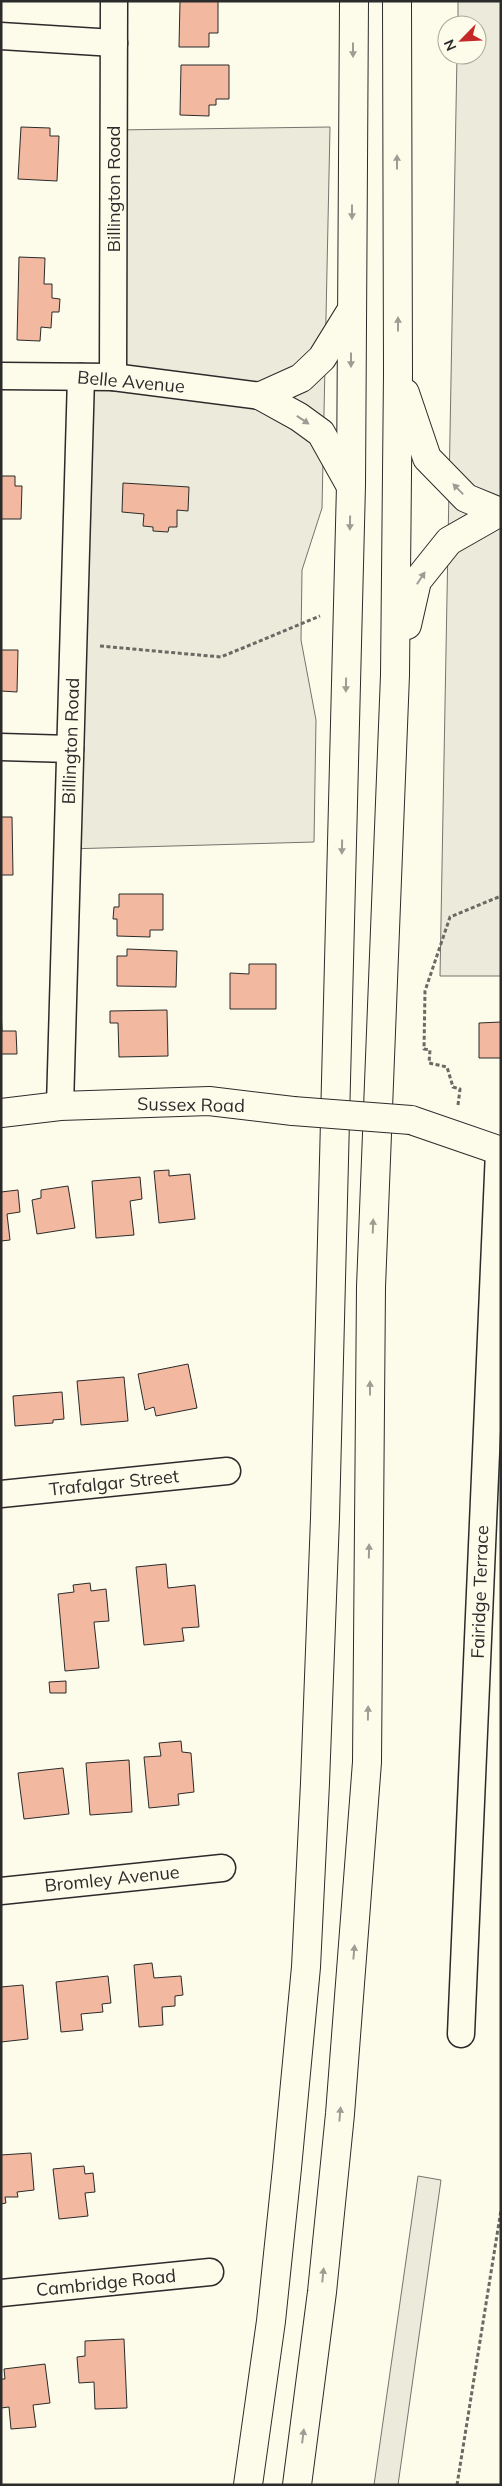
<svg xmlns="http://www.w3.org/2000/svg" width="502" height="2486" font-family="Mulish,sans-serif">
  <style>
    .green { fill: #ecebdb; stroke: #74746e }
    .parking { fill: #eceadb; stroke: #74746e }
    .building { fill: #f2b8a0; stroke: #2b2b2b }
    .lines { fill: none; stroke-linecap: round; stroke-linejoin: round }
    .street-casing { stroke: #2b2b2b; stroke-width: 29 }
    .secondary-casing { stroke: #2b2b2b; stroke-width: 30 }
    .highway-casing { stroke: #2b2b2b; stroke-width: 30 }
    .path { stroke: #6a6964; stroke-width: 3; stroke-dasharray: 4 2.5; stroke-linecap: butt }
    .street { stroke: #fdfbea; stroke-width: 26 }
    .secondary { stroke: #fdfbea; stroke-width: 28 }
    .highway { stroke: #fdfbea; stroke-width: 28 }
    .secondary-bridge-casing { stroke: #2b2b2b; stroke-width: 30; stroke-linecap: butt }
    .secondary-bridge { stroke: #fdfbea; stroke-width: 28 }
    .oneway { fill: #9e9d94 }
    .labels { text-anchor: middle; stroke-width: 4; stroke-linejoin: round; paint-order: stroke }
    .street-label { font-size: 18px; fill: #2b2b2b; stroke: #fdfbea }
  </style>
  <rect width="100%" height="100%" fill="#fdfbea"/>
  <g class="green">
    <path d="M458,1H501V976H440L457,55H477V25H458Z"/>
    <path d="M330,127L322,508L302,570L301,640L316,720L314,842L67,849L81,377H112L114,130Z"/>
  </g>
  <path class="parking" d="M418,2176L441,2180L398,2485H374Z"/>
  <g class="building">
    <path d="M180,1H218V33H209V47H179Z"/>
    <path d="M181,65H229V99H216V105H209V116L180,115Z"/>
    <path d="M21,127L50,128V136H59L57,181L18,179Z"/>
    <path d="M19,257L45,258L44,284H52V298L60,299L59,312H52L51,328L41,327L40,341L17,340Z"/>
    <path d="M1,476H15V486H22L21,519H1Z"/>
    <path d="M123,483L189,487L188,511L177,510V527H169L168,532L153,531V527L143,526L144,514L122,512Z"/>
    <path d="M1,650H18L17,692L1,691Z"/>
    <path d="M1,817H12L13,875H1Z"/>
    <path d="M119,894H163V930H150V937L117,936V919H113L114,907H119Z"/>
    <path d="M127,949L177,951L176,987L117,986V956H127Z"/>
    <path d="M249,964H276V1009H230V973L249,974Z"/>
    <path d="M1,1009L2,1031H16L17,1054H1Z"/>
    <path d="M167,1010L168,1056L119,1057L118,1023H110V1011Z"/>
    <path d="M501,1022V1058H479V1023Z"/>
    <path d="M169,1170V1176L190,1174L195,1219L159,1223L154,1171Z"/>
    <path d="M140,1177L142,1199L130,1201L134,1235L96,1238L92,1181Z"/>
    <path d="M68,1186L75,1228L37,1234L32,1200L41,1198V1190Z"/>
    <path d="M18,1190L20,1212L7,1214L10,1240L1,1241V1192Z"/>
    <path d="M188,1364L197,1408L156,1416L154,1407L145,1410L138,1374Z"/>
    <path d="M124,1377L128,1421L81,1425L77,1381Z"/>
    <path d="M62,1392L64,1419L53,1420V1423L15,1426L13,1396Z"/>
    <path d="M166,1564L168,1588L195,1585L199,1627L182,1628L184,1641L144,1645L136,1567Z"/>
    <path d="M90,1583L91,1591L106,1589L109,1621L94,1622L99,1668L65,1671L58,1594L74,1592L73,1585Z"/>
    <path d="M66,1681V1693H50L49,1682Z"/>
    <path d="M181,1741L182,1752L191,1753L194,1792L178,1794L179,1805L149,1808L144,1757L161,1756L159,1743Z"/>
    <path d="M129,1760L132,1812L90,1815L86,1763Z"/>
    <path d="M63,1768L69,1814L24,1819L18,1773Z"/>
    <path d="M152,1963L154,1978L181,1976L183,1995L175,1996V2006L162,2007L163,2025L139,2027L134,1965Z"/>
    <path d="M108,1976L111,2003L102,2004L103,2012L81,2014L83,2030L61,2032L56,1982Z"/>
    <path d="M23,1985L28,2039L1,2042V1987Z"/>
    <path d="M31,2153L34,2190L17,2192L18,2197H5L6,2203L1,2204V2155Z"/>
    <path d="M84,2166L85,2174L93,2173L95,2192L85,2193L88,2216L59,2219L53,2169Z"/>
    <path d="M124,2339L127,2408L95,2409L94,2382L79,2383L77,2357L85,2356V2341Z"/>
    <path d="M45,2364L50,2403L33,2405L36,2427L11,2429L9,2407L1,2408V2379H5L4,2369Z"/>
  </g>
  <g class="lines">
    <g class="street-casing">
      <g id="street">
        <path d="M1,36L114,43"/>
        <path d="M1,376L113,377L261,396"/>
        <path d="M113,377L114,1"/>
        <path d="M1,747L70,749"/>
        <path d="M60,1106L81,377"/>
        <path d="M1,1494L227,1471"/>
        <path d="M1,1891L222,1868"/>
        <path d="M461,2034L499,1151"/>
        <path d="M1,2293L210,2272"/>
      </g>
    </g>
    <g class="secondary-casing">
      <g id="secondary">
        <path d="M1,1113L60,1106L209,1101L293,1111"/>
        <path d="M411,1120L501,1151"/>
      </g>
    </g>
    <g class="highway-casing">
      <g id="highway">
        <path d="M405,393L427,458L466,498L500,512"/>
        <path d="M261,396L299,417L321,433L349,483"/>
        <path d="M261,396L301,378L322,358L351,311"/>
        <path d="M407,625L417,581L449,541L500,512"/>
        <path d="M248,2485L271,2321L287,2168L306,1967L315,1783L325,1518L351,485L354,1"/>
        <path d="M297,2485L322,2292L340,2114L367,1762L371,1287L395,675L398,373L397,1"/>
      </g>
    </g>
    <g class="path">
      <path d="M100,646L221,657L320,616"/>
      <path d="M458,1105L460,1089L453,1087L447,1067L429,1063L430,1050L424,1049L425,991L450,917L501,896"/>
      <path d="M457,2485L501,2210"/>
    </g>
    <use href="#street" class="street"/>
    <use href="#secondary" class="secondary"/>
    <use href="#highway" class="highway"/>
    <g class="secondary-bridge-casing">
      <path id="secondary-bridge" d="M293,1111L411,1120"/>
    </g>
    <use href="#secondary-bridge" class="secondary-bridge"/>
  </g>
  <defs><path id="oneway-solid" d="M-6-.8H1V-3.2L6.5 0L1 3.2V.8H-6Z" transform="scale(1.25)"/></defs>
  <g class="oneway">
    <use href="#oneway-solid" transform="translate(353 50) rotate(90)"/>
    <use href="#oneway-solid" transform="translate(397 162) rotate(-90)"/>
    <use href="#oneway-solid" transform="translate(352 212) rotate(90)"/>
    <use href="#oneway-solid" transform="translate(398 324) rotate(-90)"/>
    <use href="#oneway-solid" transform="translate(351 360) rotate(90)"/>
    <use href="#oneway-solid" transform="translate(303 420) rotate(34)"/>
    <use href="#oneway-solid" transform="translate(458 489) rotate(-134)"/>
    <use href="#oneway-solid" transform="translate(350 523) rotate(91)"/>
    <use href="#oneway-solid" transform="translate(421 578) rotate(-57)"/>
    <use href="#oneway-solid" transform="translate(346 685) rotate(91)"/>
    <use href="#oneway-solid" transform="translate(342 847) rotate(91)"/>
    <use href="#oneway-solid" transform="translate(373 1226) rotate(-88)"/>
    <use href="#oneway-solid" transform="translate(370 1388) rotate(-90)"/>
    <use href="#oneway-solid" transform="translate(369 1551) rotate(-89)"/>
    <use href="#oneway-solid" transform="translate(368 1713) rotate(-89)"/>
    <use href="#oneway-solid" transform="translate(354 1952) rotate(-85)"/>
    <use href="#oneway-solid" transform="translate(340 2114) rotate(-85)"/>
    <use href="#oneway-solid" transform="translate(323 2275) rotate(-84)"/>
    <use href="#oneway-solid" transform="translate(303 2436) rotate(-83)"/>
  </g>
  <g class="labels">
    <g class="street-label">
      <text transform="translate(114 189) rotate(-90)" y="6">Billington Road</text>
      <text transform="translate(131 382) rotate(5)" y="6">Belle Avenue</text>
      <text transform="translate(71 741) rotate(-88)" y="6">Billington Road</text>
      <text transform="translate(191 1105) rotate(1)" y="6">Sussex Road</text>
      <text transform="translate(114 1483) rotate(-6)" y="6">Trafalgar Street</text>
      <text transform="translate(480 1592) rotate(-88)" y="6">Fairidge Terrace</text>
      <text transform="translate(112 1879) rotate(-6)" y="6">Bromley Avenue</text>
      <text transform="translate(106 2283) rotate(-6)" y="6">Cambridge Road</text>
    </g>
  </g>
  <rect width="502" height="2486" fill="none" stroke="#2b2b2b" stroke-width="5"/>
  <g transform="translate(462 40) rotate(246)"><circle r="24" fill="#fdfbea" stroke="#a9a89e"/>
  <path d="M0-4L9 19L0 12L-9 19Z" fill="#c62828"/>
  <text y="-8" font-size="14" font-weight="bold" text-anchor="middle" fill="#2b2b2b">N</text>
  </g>
</svg>
